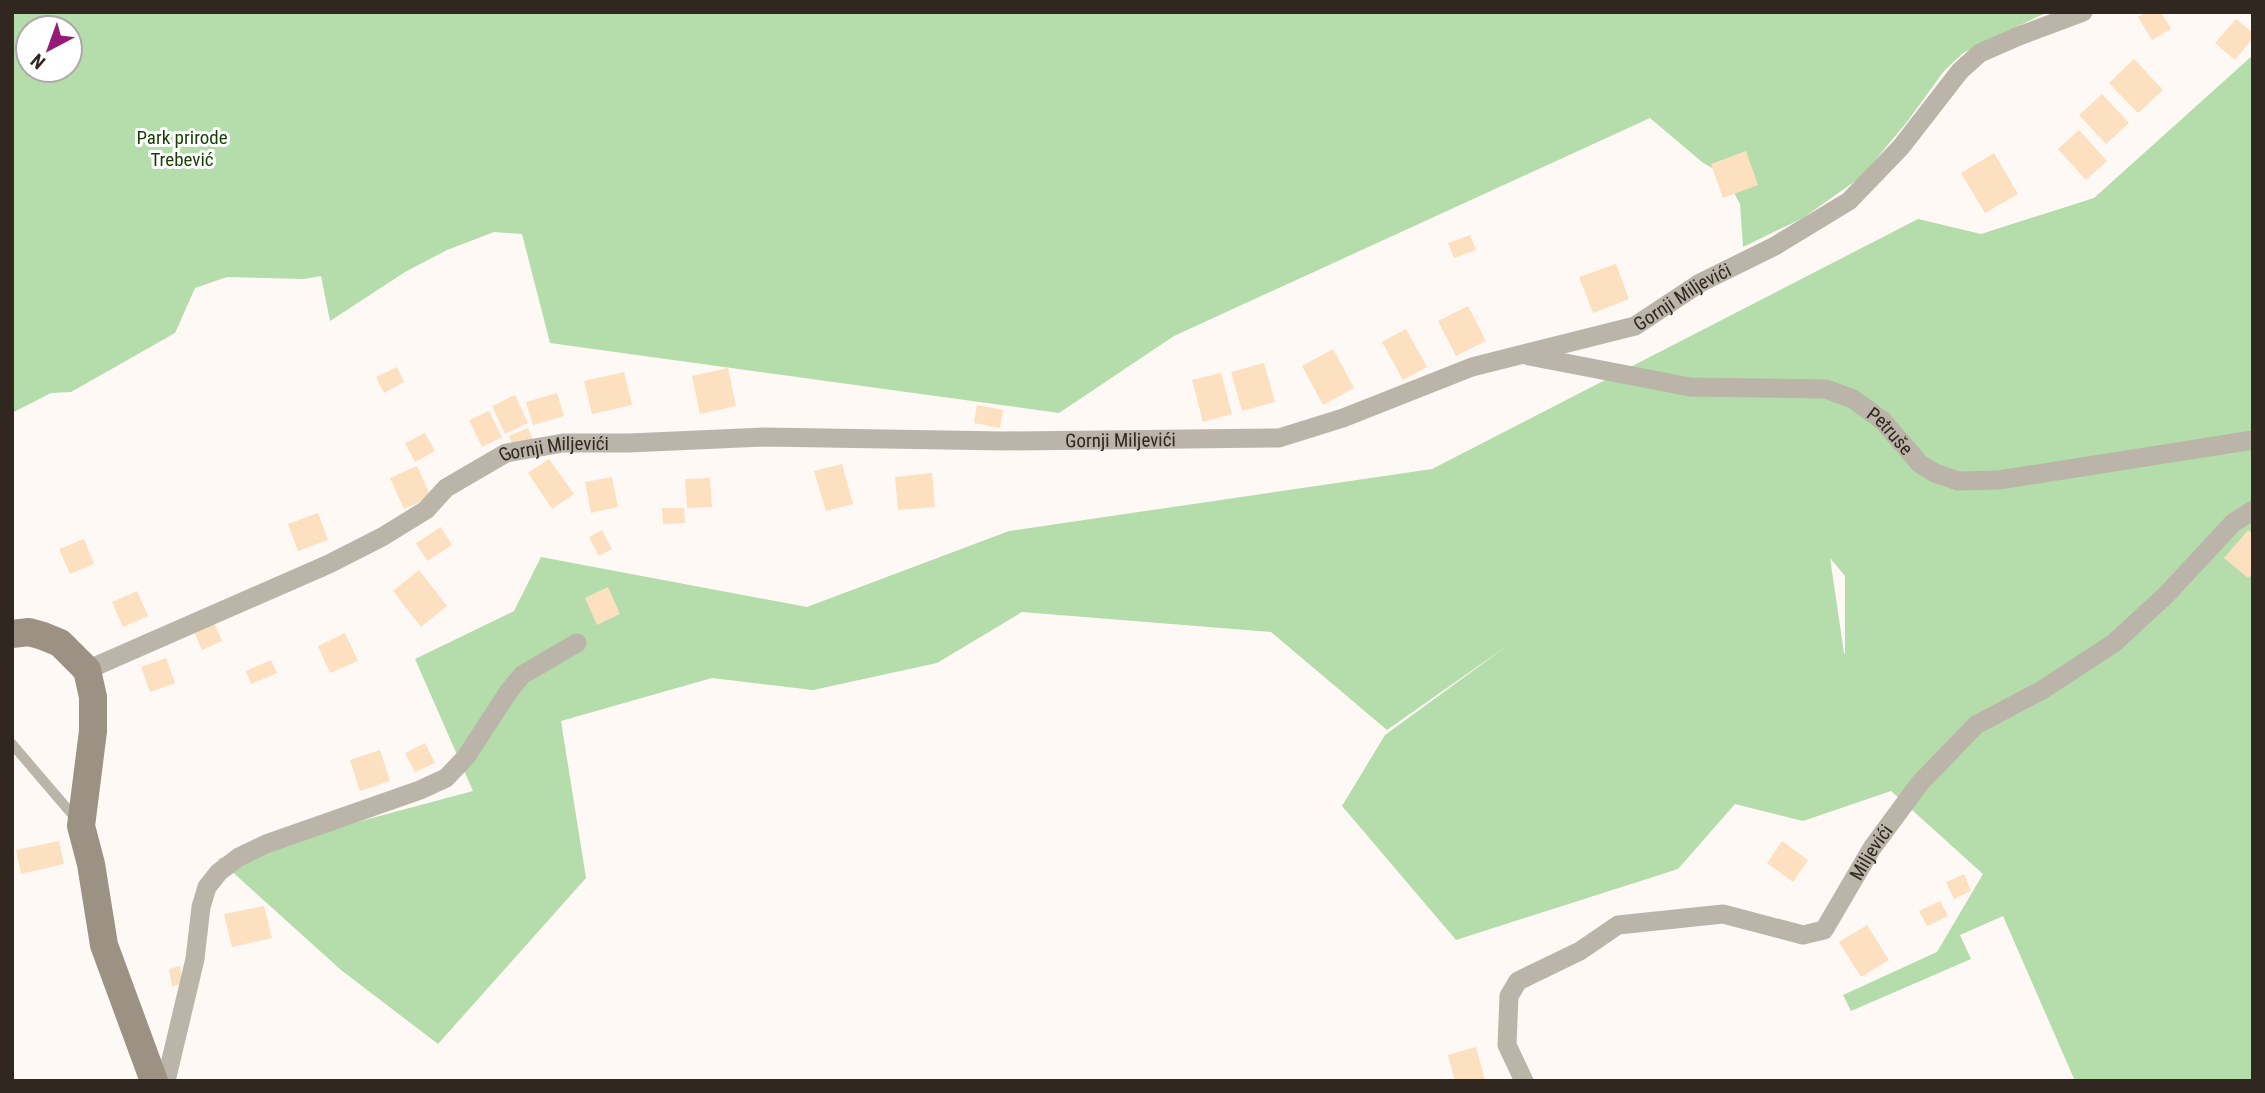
<svg xmlns="http://www.w3.org/2000/svg" width="2265" height="1093" font-family="'Roboto Condensed',sans-serif">
  <style>
    .green { fill: #b5dcab; fill-rule: evenodd }
    .building { fill: #fde0c0 }
    .lines { fill: none; stroke-linecap: round; stroke-linejoin: round }
    .service { stroke: #bbb4a9; stroke-width: 10 }
    .minor { stroke: #bbb4a9; stroke-width: 19 }
    .secondary { stroke: #9c9283; stroke-width: 28 }
    .labels { text-anchor: middle; stroke-width: 6; stroke-linejoin: round; paint-order: stroke }
    .park-label { font-size: 19px; fill: #153e05; stroke: #fff }
    .street-label { font-size: 19px; fill: #312721; stroke: #fff }
  </style>
  <rect width="100%" height="100%" fill="#fef9f5"/>
  <g class="green">
    <path d="M12,12H2050L2039,16L1963,53L1944,71L1907,122L1861,177L1803,218L1743,247L1740,204L1725,176L1702,162L1650,118L1174,336L1059,413L550,343L522,234L494,232L447,250L405,272L330,321L321,276L304,279L227,277L195,288L175,333L71,392L51,393L12,413ZM28,28H70V70H28Z"/>
    <path d="M2253,55V1081H2075L2003,916L1960,935L1971,959L1851,1011L1843,995L1937,952L1983,874L1891,791L1803,821L1735,804L1678,869L1456,940L1342,806L1385,735L1511,643L1387,730L1271,632L1022,612L937,663L813,690L712,678L561,721L586,878L438,1044L341,970L218,859L473,791L415,659L514,611L541,557L807,607L1009,531L1432,469L1918,219L1981,234L2094,198ZM1830,558L1845,576V654L1844,653Z"/>
  </g>
  <g class="building">
    <path d="M2147,12H2161L2171,29L2152,40L2138,17Z"/>
    <path d="M2236,19L2253,33V38L2235,60L2215,43Z"/>
    <path d="M2134,59L2163,90L2138,113L2109,83Z"/>
    <path d="M2102,94L2129,123L2106,144L2079,115Z"/>
    <path d="M2079,130L2107,161L2086,180L2058,149Z"/>
    <path d="M1746,151L1758,185L1723,198L1711,164Z"/>
    <path d="M1994,153L2018,194L1985,213L1961,173Z"/>
    <path d="M1470,235L1476,250L1454,258L1448,243Z"/>
    <path d="M1616,264L1629,299L1593,313L1579,277Z"/>
    <path d="M1468,306L1486,341L1456,356L1438,321Z"/>
    <path d="M1406,329L1427,367L1403,380L1382,342Z"/>
    <path d="M1333,349L1354,388L1323,405L1302,366Z"/>
    <path d="M1264,363L1275,402L1242,411L1231,372Z"/>
    <path d="M397,367L404,382L384,393L376,377Z"/>
    <path d="M728,368L736,406L700,414L692,376Z"/>
    <path d="M624,372L632,405L592,414L584,381Z"/>
    <path d="M1221,373L1232,414L1203,422L1192,380Z"/>
    <path d="M557,393L564,416L533,425L526,402Z"/>
    <path d="M515,395L528,423L505,434L492,406Z"/>
    <path d="M977,405L1003,410L1000,428L974,423Z"/>
    <path d="M489,411L502,437L482,447L469,420Z"/>
    <path d="M528,428L533,440L514,448L509,436Z"/>
    <path d="M425,433L435,451L415,462L405,443Z"/>
    <path d="M549,459L574,494L552,509L528,473Z"/>
    <path d="M842,464L853,504L826,511L814,471Z"/>
    <path d="M417,466L431,497L404,509L390,478Z"/>
    <path d="M932,473L935,507L898,510L895,477Z"/>
    <path d="M612,477L618,507L591,513L585,482Z"/>
    <path d="M710,478L712,507L687,508L685,479Z"/>
    <path d="M662,508H684L685,523L663,524Z"/>
    <path d="M318,513L328,540L298,551L288,524Z"/>
    <path d="M441,527L452,545L427,561L416,543Z"/>
    <path d="M602,530L612,549L599,556L589,537Z"/>
    <path d="M2248,530L2253,534V573L2248,578L2224,558Z"/>
    <path d="M84,539L94,564L70,574L59,549Z"/>
    <path d="M419,570L447,606L421,627L393,591Z"/>
    <path d="M608,587L620,614L597,625L585,598Z"/>
    <path d="M137,591L148,616L123,627L112,602Z"/>
    <path d="M213,620L222,641L202,650L193,629Z"/>
    <path d="M345,633L358,661L330,673L318,646Z"/>
    <path d="M166,658L175,683L150,692L141,667Z"/>
    <path d="M271,660L277,673L251,684L246,671Z"/>
    <path d="M425,743L435,763L415,772L405,753Z"/>
    <path d="M380,750L390,781L360,791L350,760Z"/>
    <path d="M59,841L64,864L21,874L16,850Z"/>
    <path d="M1782,841L1808,860L1793,882L1767,863Z"/>
    <path d="M1964,874L1971,891L1954,899L1946,882Z"/>
    <path d="M1940,901L1948,916L1927,926L1919,911Z"/>
    <path d="M264,906L272,938L232,947L224,914Z"/>
    <path d="M1867,925L1889,960L1861,977L1839,942Z"/>
    <path d="M180,966L183,984L172,986L169,969Z"/>
    <path d="M1476,1047L1485,1081H1455L1448,1055Z"/>
  </g>
  <g class="lines">
    <path class="service" d="M12,744L77,820"/>
    <g class="minor">
      <path id="s1" d="M1529,356L1690,387L1826,389L1853,399L1883,421L1920,464L1935,473L1958,481L1999,480L2253,440"/>
      <path id="s2" d="M87,670L329,564L382,537L426,510L446,488L506,453L563,443H629L765,437L1005,441L1279,438L1343,418L1472,367L1635,326L1700,283L1775,246L1849,201L1901,147L1960,71L1980,53L2019,36L2083,12"/>
      <path d="M166,1081L195,959L201,907L207,887L219,872L239,857L266,844L420,790L446,778L466,757L509,691L522,675L577,643"/>
      <path id="s3" d="M1524,1081L1507,1045L1509,996L1518,981L1580,951L1618,925L1723,914L1803,935L1824,930L1872,848L1920,783L1976,725L2042,690L2114,643L2166,595L2233,523L2253,510"/>
    </g>
    <path class="secondary" d="M12,634L29,632L43,636L60,643L87,670L93,697V731L81,826L91,864L104,945L154,1081"/>
  </g>
  <g class="labels">
    <g class="park-label">
      <text x="182" y="144">Park prirode<tspan x="182" dy="22">Trebević</tspan></text>
    </g>
    <g class="street-label">
      <text dy="7" stroke="none"><textPath href="#s2" startOffset="1678">Gornji Miljevići</textPath></text>
      <text dy="7" stroke="none"><textPath href="#s1" startOffset="378">Petruše</textPath></text>
      <text dy="7" stroke="none"><textPath href="#s2" startOffset="1090">Gornji Miljevići</textPath></text>
      <text dy="7" stroke="none"><textPath href="#s2" startOffset="523">Gornji Miljevići</textPath></text>
      <text dy="7" stroke="none"><textPath href="#s3" startOffset="522">Miljevići</textPath></text>
    </g>
  </g>
  <rect width="2265" height="1093" fill="none" stroke="#312721" stroke-width="28"/>
  <g transform="translate(49 49) rotate(221)"><circle r="33" fill="#ffffff" stroke="#ada9a6" stroke-width="2"/>
  <path d="M0-5L12 26L0 18L-12 26Z" fill="#941b76"/>
  <text y="-10" font-size="19" font-weight="bold" text-anchor="middle" fill="#312721">N</text>
  </g>
</svg>
